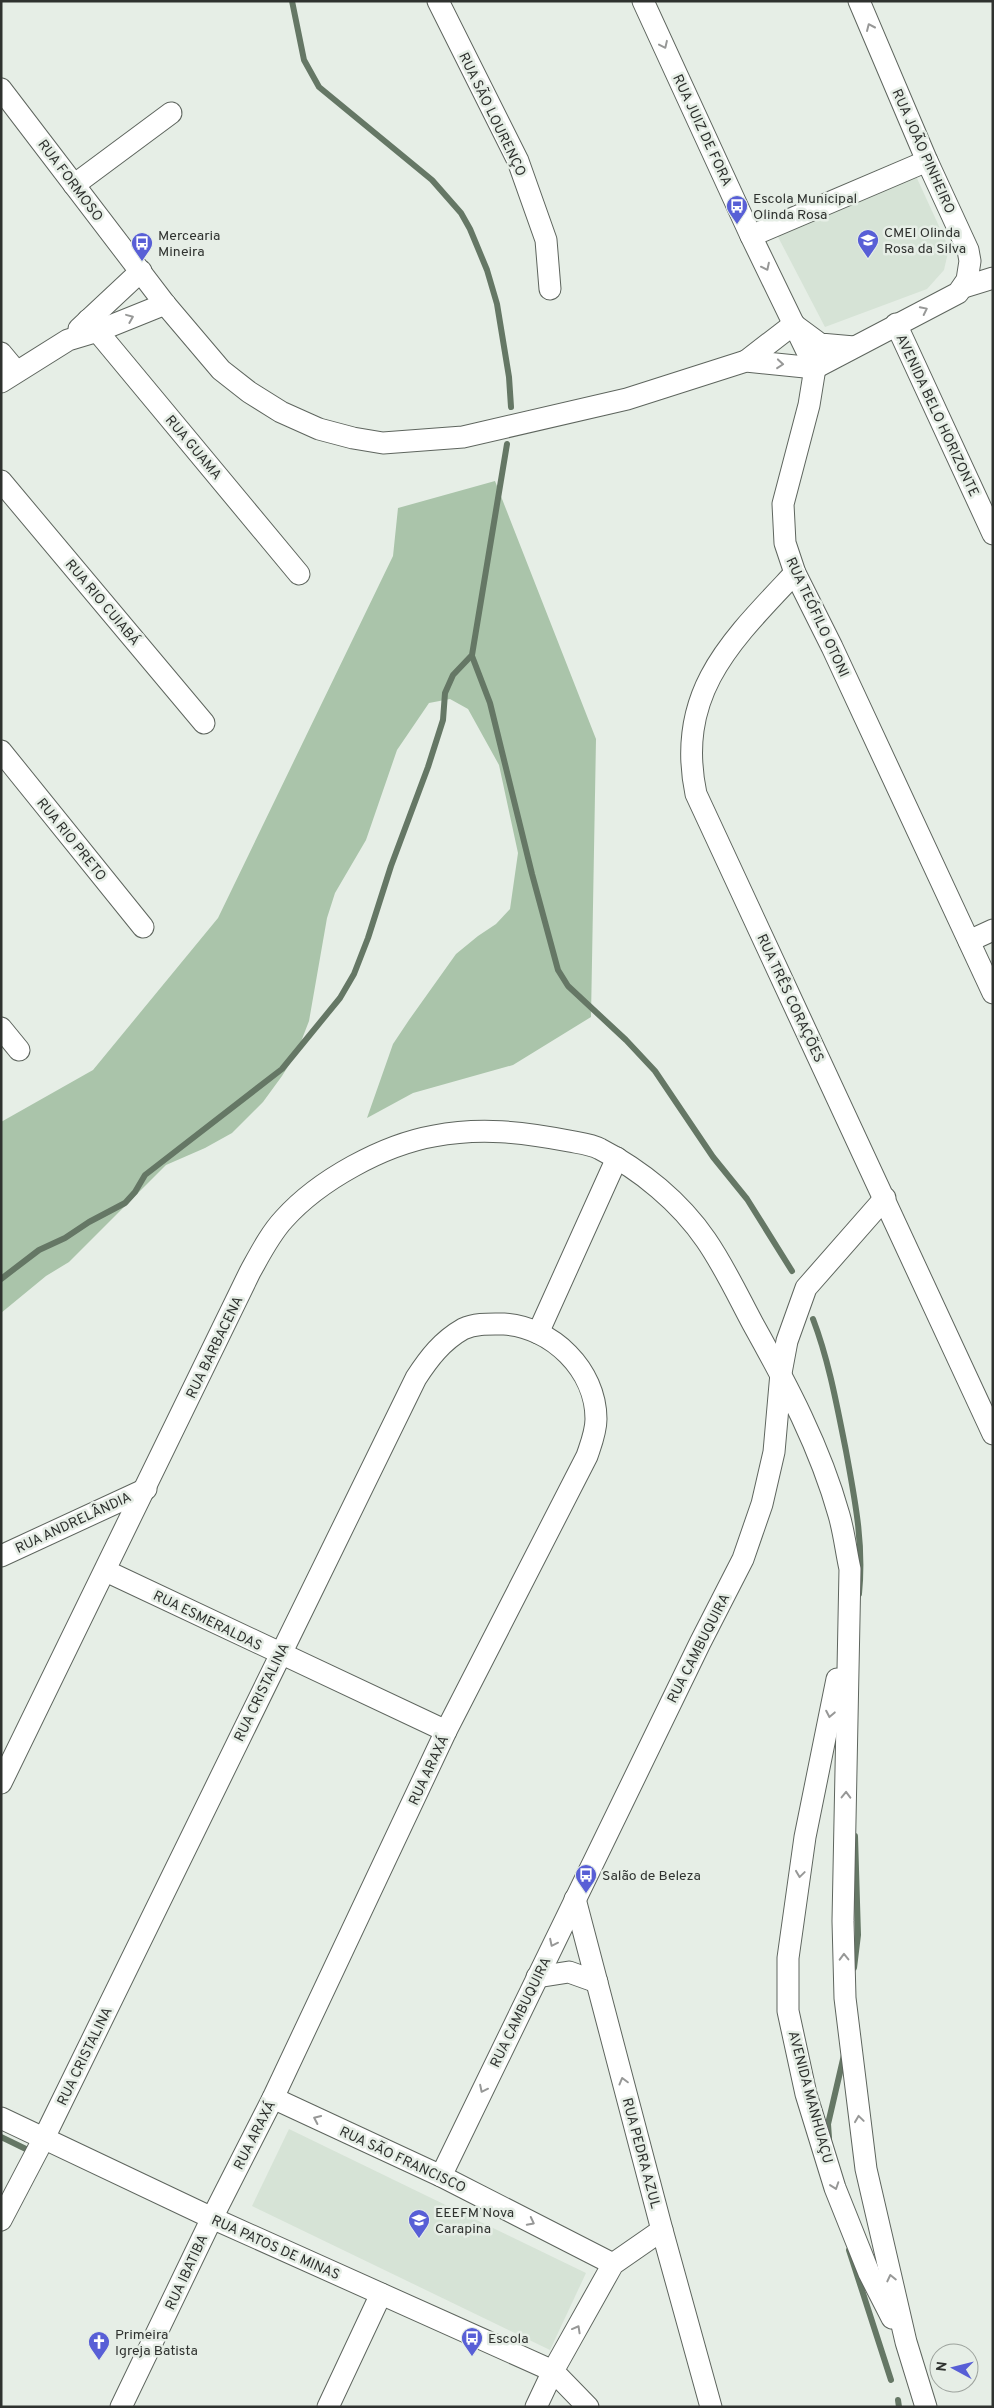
<svg xmlns="http://www.w3.org/2000/svg" width="994" height="2408" font-family="Overpass,sans-serif">
  <style>
    .built { fill: #d6e3d6 }
    .forest { fill: #aac4aa }
    .lines { fill: none; stroke-linecap: round; stroke-linejoin: round }
    .stream { stroke: #657765; stroke-width: 6 }
    .minor-casing { stroke: #5e655e; stroke-width: 23 }
    .minor { stroke: #fff; stroke-width: 21 }
    .oneway { stroke: #979897 }
    .labels { text-anchor: middle; stroke-width: 5; stroke-linejoin: round; paint-order: stroke }
    .street-label { font-size: 14px; fill: #2f322f; stroke: #e6eee6 }
    .poi-label { font-size: 14px; fill: #2f322f; stroke: #e6eee6; text-anchor: start }
  </style>
  <rect width="100%" height="100%" fill="#e6eee6"/>
  <g class="built">
    <path d="M915,174L949,248L944,270L927,289L825,327L777,235Z"/>
    <path d="M289,2129L586,2273L550,2350L252,2206Z"/>
  </g>
  <path class="forest" d="M495,481L596,739L591,1017L513,1065L413,1093L367,1118L393,1044L409,1020L456,954L478,936L496,924L510,909L518,853L499,765L468,709L450,699L429,703L397,750L366,840L335,893L327,918L309,1021L297,1052L282,1076L263,1102L232,1133L205,1148L166,1165L69,1262L46,1276L1,1313V1122L93,1070L218,918L393,556L398,508Z"/>
  <g class="lines">
    <g class="stream">
      <path d="M292,1L304,60L319,87L432,180L461,213L470,229L487,270L497,304L509,377L511,407"/>
      <path d="M472,656L490,703L532,874L558,970L568,986L626,1040L655,1071L713,1157L747,1199L792,1271"/>
      <path d="M1,1279L39,1250L65,1238L89,1222L125,1203L135,1192L145,1175L282,1069L340,998L354,974L368,938L391,866L428,767L443,720L445,693L453,675L472,655L507,444"/>
      <path d="M813,1319C829,1361 837,1406 846,1451C855,1500 864,1544 859,1594"/>
      <path d="M854,1968L858,1935L855,1836"/>
      <path d="M1,2137L30,2151"/>
      <path d="M829,2138L828,2124L844,2055"/>
      <path d="M849,2250L891,2380"/>
      <path d="M898,2400L899,2407"/>
    </g>
    <g class="minor-casing">
      <g id="minor">
        <path d="M438,1L518,161L546,240L550,289"/>
        <path d="M643,1L751,236L815,368"/>
        <path d="M1,89L165,304L221,370L249,392L281,412L319,429L353,438L383,443L463,437L627,399L746,361L815,368"/>
        <path d="M74,185L171,113"/>
        <path d="M751,236L927,161"/>
        <path d="M964,287L993,278"/>
        <path d="M88,320L299,574"/>
        <path d="M896,324L993,534"/>
        <path d="M797,327L820,344L854,347"/>
        <path d="M79,329L141,271"/>
        <path d="M1,353L16,371"/>
        <path d="M746,361L794,324"/>
        <path d="M815,368L809,405L783,504L785,543L795,573L832,647L993,993"/>
        <path d="M815,368L958,293L967,280L970,261L968,250L927,161L859,1"/>
        <path d="M1,382L68,340L98,331L165,304"/>
        <path d="M1,481L204,723"/>
        <path d="M795,573C731,641 675,693 696,794L993,1434"/>
        <path d="M1,751L143,927"/>
        <path d="M969,941L993,930"/>
        <path d="M1,1028L19,1050"/>
        <path d="M538,1333L617,1158"/>
        <path d="M1,1556L146,1489"/>
        <path d="M106,1571L446,1731"/>
        <path d="M837,1679L805,1837L788,1958V2011L806,2094L835,2188L869,2273L892,2318"/>
        <path d="M1,1783L250,1272C260,1254 270,1234 284,1219C319,1180 383,1145 434,1136C480,1127 523,1132 569,1141C579,1143 591,1144 600,1149C641,1170 680,1202 706,1240C724,1266 738,1296 753,1324C787,1385 820,1447 839,1515C844,1532 846,1551 850,1569L843,1921L845,1998L866,2169L906,2342L926,2407"/>
        <path d="M575,1899L662,2230L711,2407"/>
        <path d="M537,1977L569,1972L597,1982"/>
        <path d="M273,2098L441,2176L613,2264"/>
        <path d="M1,2118L212,2218L553,2371L588,2407"/>
        <path d="M441,2176L700,1643L743,1559L762,1504L774,1452L781,1373L787,1341L806,1288L885,1198"/>
        <path d="M1,2220L44,2138L416,1378C429,1358 442,1341 463,1329C476,1323 490,1324 504,1324C552,1327 596,1370 596,1419C596,1432 591,1444 587,1456L446,1731L273,2098L212,2218L121,2407"/>
        <path d="M328,2407L381,2294"/>
        <path d="M536,2407L553,2371L613,2264L662,2230"/>
      </g>
    </g>
    <use href="#minor" class="minor"/>
  </g>
  <defs><path id="oneway-chevron" d="M-2-3.5L2.5 0L-2 3.5" fill="none" stroke-width="1.6" stroke-linecap="round" stroke-linejoin="round" transform="scale(1.25)"/></defs>
  <g class="oneway">
    <use href="#oneway-chevron" transform="translate(870 27) rotate(-114)"/>
    <use href="#oneway-chevron" transform="translate(664 45) rotate(65)"/>
    <use href="#oneway-chevron" transform="translate(766 267) rotate(64)"/>
    <use href="#oneway-chevron" transform="translate(924 310) rotate(-26)"/>
    <use href="#oneway-chevron" transform="translate(130 318) rotate(-22)"/>
    <use href="#oneway-chevron" transform="translate(780 364) rotate(5)"/>
    <use href="#oneway-chevron" transform="translate(830 1714) rotate(101)"/>
    <use href="#oneway-chevron" transform="translate(846 1795) rotate(-89)"/>
    <use href="#oneway-chevron" transform="translate(800 1874) rotate(98)"/>
    <use href="#oneway-chevron" transform="translate(553 1943) rotate(116)"/>
    <use href="#oneway-chevron" transform="translate(844 1957) rotate(-91)"/>
    <use href="#oneway-chevron" transform="translate(623 2081) rotate(-105)"/>
    <use href="#oneway-chevron" transform="translate(483 2089) rotate(116)"/>
    <use href="#oneway-chevron" transform="translate(317 2119) rotate(-155)"/>
    <use href="#oneway-chevron" transform="translate(859 2119) rotate(-98)"/>
    <use href="#oneway-chevron" transform="translate(835 2186) rotate(71)"/>
    <use href="#oneway-chevron" transform="translate(531 2222) rotate(27)"/>
    <use href="#oneway-chevron" transform="translate(891 2278) rotate(-103)"/>
    <use href="#oneway-chevron" transform="translate(577 2329) rotate(-61)"/>
  </g>
  <defs>
    <g id="bus-pin" transform="scale(1.125)"><path d="M0 17L-7.5 6A9.5 9.5 0 1 1 7.5 6Z" fill="#585fd6" stroke="#e6eee6"/><path d="M-5-6H5V4H4V6H2V4H-2V6H-4V4H-5ZM-3.5-4V0h7V-4ZM-3.5 1.2v1.5H-2V1.2ZM2 1.2v1.5H3.5V1.2Z" fill="#fff"/></g>
    <g id="school-pin" transform="scale(1.125)"><path d="M0 17L-7.5 6A9.5 9.5 0 1 1 7.5 6Z" fill="#585fd6" stroke="#e6eee6"/><path d="M0-5L7-2L0 1L-7-2ZM-4 1L0 2.5L4 1V4Q0 6-4 4Z" fill="#fff"/></g>
    <g id="church-pin" transform="scale(1.125)"><path d="M0 17L-7.5 6A9.5 9.5 0 1 1 7.5 6Z" fill="#585fd6" stroke="#e6eee6"/><path d="M-1.2-6h2.4v3.5h3.3v2.4h-3.3V6h-2.4V-.1h-3.3v-2.4h3.3Z" fill="#fff"/></g>
  </defs>
  <g fill-rule="evenodd">
    <use href="#bus-pin" x="737" y="206"/>
    <use href="#school-pin" x="868" y="240"/>
    <use href="#bus-pin" x="142" y="243"/>
    <use href="#bus-pin" x="586" y="1875"/>
    <use href="#school-pin" x="419" y="2220"/>
    <use href="#bus-pin" x="472" y="2338"/>
    <use href="#church-pin" x="99" y="2342"/>
  </g>
  <g class="labels">
    <g class="street-label">
      <text transform="translate(493 114) rotate(64)" y="5">RUA SÃO LOURENÇO</text>
      <text transform="translate(703 130) rotate(65)" y="5">RUA JUIZ DE FORA</text>
      <text transform="translate(924 151) rotate(66)" y="5">RUA JOÃO PINHEIRO</text>
      <text transform="translate(71 180) rotate(53)" y="5">RUA FORMOSO</text>
      <text transform="translate(938 415) rotate(65)" y="5">AVENIDA BELO HORIZONTE</text>
      <text transform="translate(194 447) rotate(50)" y="5">RUA GUAMA</text>
      <text transform="translate(103 602) rotate(50)" y="5">RUA RIO CUIABÁ</text>
      <text transform="translate(818 617) rotate(65)" y="5">RUA TEÓFILO OTONI</text>
      <text transform="translate(72 839) rotate(51)" y="5">RUA RIO PRETO</text>
      <text transform="translate(791 998) rotate(65)" y="5">RUA TRÊS CORAÇÕES</text>
      <text transform="translate(214 1347) rotate(-64)" y="5">RUA BARBACENA</text>
      <text transform="translate(73 1522) rotate(-25)" y="5">RUA ANDRELÂNDIA</text>
      <text transform="translate(208 1620) rotate(26)" y="5">RUA ESMERALDAS</text>
      <text transform="translate(698 1648) rotate(-63)" y="5">RUA CAMBUQUIRA</text>
      <text transform="translate(261 1692) rotate(-64)" y="5">RUA CRISTALINA</text>
      <text transform="translate(428 1770) rotate(-65)" y="5">RUA ARAXÁ</text>
      <text transform="translate(520 2012) rotate(-64)" y="5">RUA CAMBUQUIRA</text>
      <text transform="translate(84 2056) rotate(-64)" y="5">RUA CRISTALINA</text>
      <text transform="translate(811 2097) rotate(75)" y="5">AVENIDA MANHUAÇU</text>
      <text transform="translate(254 2135) rotate(-63)" y="5">RUA ARAXÁ</text>
      <text transform="translate(642 2153) rotate(75)" y="5">RUA PEDRA AZUL</text>
      <text transform="translate(403 2159) rotate(25)" y="5">RUA SÃO FRANCISCO</text>
      <text transform="translate(276 2247) rotate(24)" y="5">RUA PATOS DE MINAS</text>
      <text transform="translate(186 2272) rotate(-65)" y="5">RUA IBATIBA</text>
    </g>
    <g class="poi-label">
      <text x="753" y="203">Escola Municipal<tspan x="753" dy="16">Olinda Rosa</tspan></text>
      <text x="884" y="237">CMEI Olinda<tspan x="884" dy="16">Rosa da Silva</tspan></text>
      <text x="158" y="240">Mercearia<tspan x="158" dy="16">Mineira</tspan></text>
      <text x="602" y="1880">Salão de Beleza</text>
      <text x="435" y="2217">EEEFM Nova<tspan x="435" dy="16">Carapina</tspan></text>
      <text x="115" y="2339">Primeira<tspan x="115" dy="16">Igreja Batista</tspan></text>
      <text x="488" y="2343">Escola</text>
    </g>
  </g>
  <rect width="994" height="2408" fill="none" stroke="#2f322f" stroke-width="5"/>
  <g transform="translate(954 2368) rotate(277)"><circle r="24" fill="#e6eee6" stroke="#9da39d"/>
  <path d="M0-4L9 19L0 12L-9 19Z" fill="#585fd6"/>
  <text y="-8" font-size="14" font-weight="bold" text-anchor="middle" fill="#2f322f">N</text>
  </g>
</svg>
